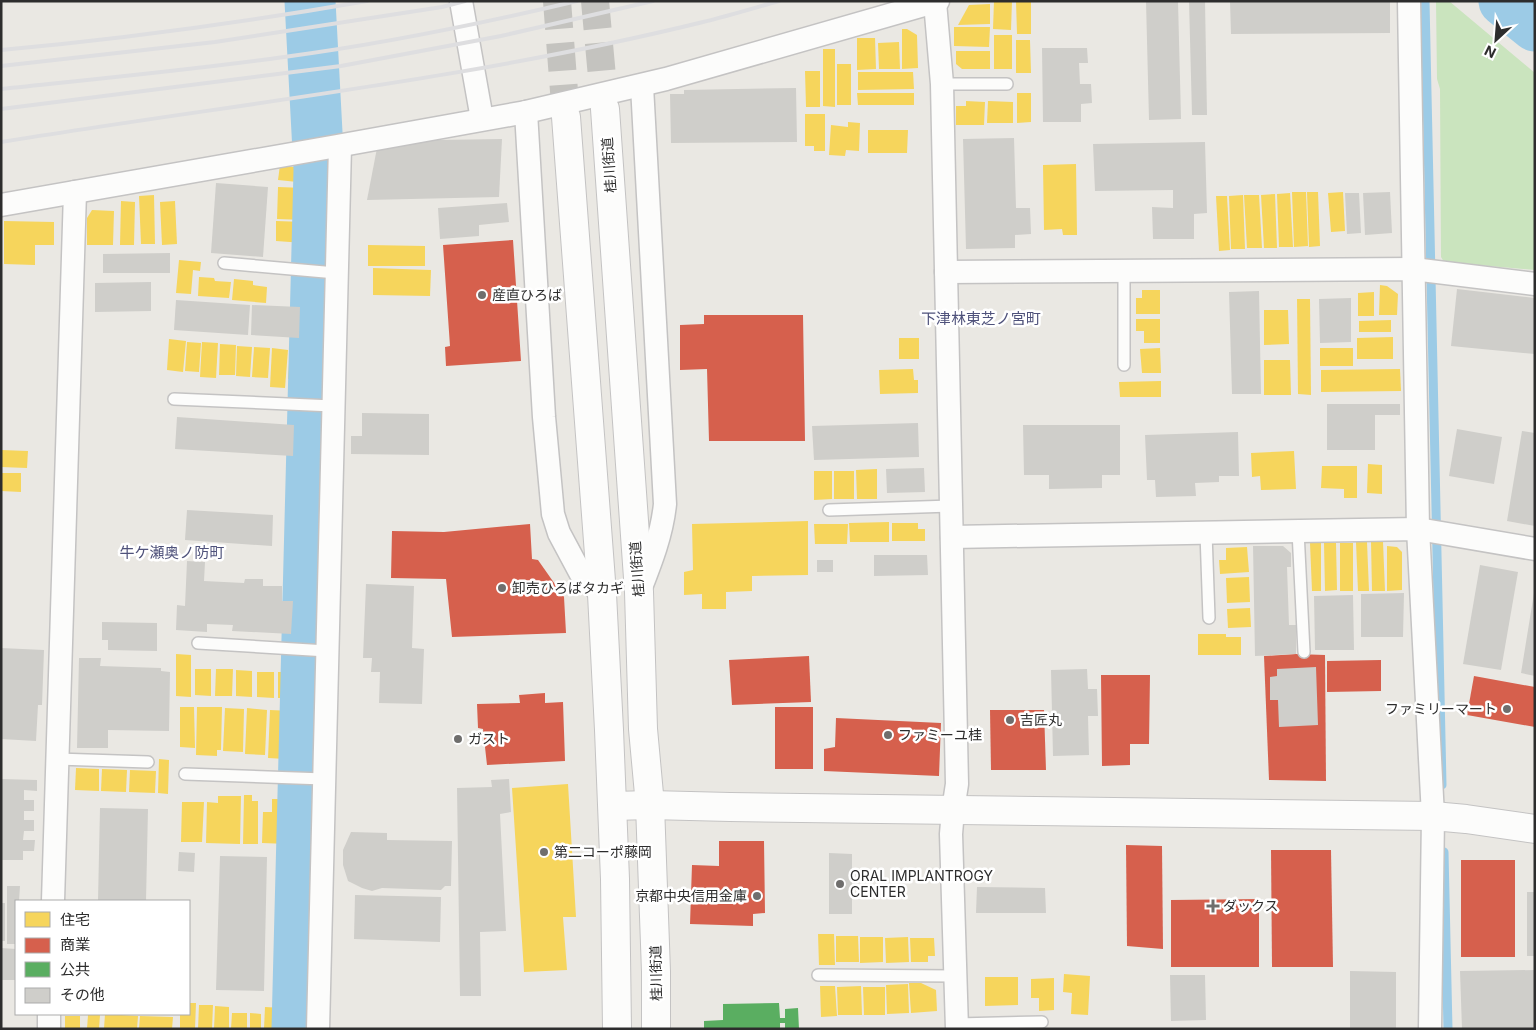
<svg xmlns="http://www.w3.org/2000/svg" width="1536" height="1030" font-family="Inter,'Noto Sans JP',sans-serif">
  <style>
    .green { fill: #cae4be }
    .homes { fill: #f6d55c }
    .shops { fill: #d6604d }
    .public { fill: #5aae61 }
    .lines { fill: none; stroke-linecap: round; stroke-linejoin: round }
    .stream { stroke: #9ccbe6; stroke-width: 9 }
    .river { stroke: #9ccbe6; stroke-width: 51 }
    .building { fill: #cfceca }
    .secondary-tunnel { stroke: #c4c3bf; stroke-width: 28; stroke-dasharray: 28 14; stroke-linecap: butt }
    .lane-casing { stroke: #c4c3c3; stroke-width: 14 }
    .street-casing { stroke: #c4c3c3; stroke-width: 25 }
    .secondary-casing { stroke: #c4c3c3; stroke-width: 30 }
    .lane { stroke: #fcfcfb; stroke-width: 11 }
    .street { stroke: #fcfcfb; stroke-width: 22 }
    .secondary { stroke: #fcfcfb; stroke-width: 28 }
    .rail { stroke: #dedee0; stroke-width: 4 }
    .poi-dot { fill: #6f6e6d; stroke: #fff; stroke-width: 2 }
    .labels { text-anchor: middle; stroke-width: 5; stroke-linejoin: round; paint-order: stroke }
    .street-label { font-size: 14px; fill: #2d2d2d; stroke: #fff }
    .poi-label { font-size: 14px; fill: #2d2d2d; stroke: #fff; text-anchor: start }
    .neighbourhood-label { font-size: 15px; fill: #4f527b; stroke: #fff }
  </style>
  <rect width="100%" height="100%" fill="#eae8e3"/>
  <path class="green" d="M1436,1H1449L1535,73V270L1444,262L1441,257L1440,89L1437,79Z"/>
  <g class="homes">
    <path d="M994,1H1012L1011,30L993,29Z"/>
    <path d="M1016,1H1031V34H1017Z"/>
    <path d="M990,4V24L958,25L969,5Z"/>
    <path d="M954,27H990L989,47L954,46Z"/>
    <path d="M902,29H907L917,35L918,68L902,69Z"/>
    <rect x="994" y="35" width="18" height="34"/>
    <path d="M857,38H875L876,69L857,70Z"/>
    <path d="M1016,40H1030L1031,73H1016Z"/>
    <path d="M899,42L900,69H879L878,43Z"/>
    <path d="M823,49H835V107L823,106Z"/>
    <path d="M956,51H990V69H962L956,64Z"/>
    <rect x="837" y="64" width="14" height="41"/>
    <path d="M805,71H820V107H806Z"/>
    <path d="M858,72H913L914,89L858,90Z"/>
    <path d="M857,93H914V105H858Z"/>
    <path d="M1017,93H1031V122L1017,123Z"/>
    <path d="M966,101L985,102L984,125H956V106H966Z"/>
    <path d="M988,101L1013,102V123H987Z"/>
    <path d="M805,114H825V151H814V146H805Z"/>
    <path d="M848,122L860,123L859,151L846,150L845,156L829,155L831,125L848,127Z"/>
    <path d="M868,130H908L907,153H868Z"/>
    <path d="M1076,164L1077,235H1063L1062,229L1044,230L1043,165Z"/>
    <path d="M280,165L308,169L307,183L278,180Z"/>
    <path d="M278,187L305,188L304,220L277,219Z"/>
    <path d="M1292,192H1306L1308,246L1294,247Z"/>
    <path d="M1307,192H1318L1320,246L1309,247Z"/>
    <path d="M1343,192L1345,231L1331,232L1328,193Z"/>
    <path d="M1290,193L1293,247H1279L1277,194Z"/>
    <path d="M1275,194L1277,248H1264L1261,195Z"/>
    <path d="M154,195L155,244H141L139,196Z"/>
    <path d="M1243,195L1245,249H1231L1229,196Z"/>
    <path d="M1244,195H1259L1262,248H1247Z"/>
    <path d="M1216,196H1227L1230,250L1219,251Z"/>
    <path d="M121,201L135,202L134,245H120Z"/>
    <path d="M175,201L177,244L162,245L160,202Z"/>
    <path d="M92,210L114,211L113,245H87V218Z"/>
    <path d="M4,221L54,222V245H35V265L4,264Z"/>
    <path d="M276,221L304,222V243L276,241Z"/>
    <path d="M368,245L425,246V266H368Z"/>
    <path d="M179,260L201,262L200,271L193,270L191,294L176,293Z"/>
    <path d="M373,268L431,270L430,296L373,295Z"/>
    <path d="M199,277L214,278L215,281L231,282L229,298L198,296Z"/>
    <path d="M234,279L253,281V285L267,287L266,303L232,300Z"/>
    <path d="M1380,285L1387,286L1398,294L1397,315H1379Z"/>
    <path d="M1142,290H1160V314H1136V298H1142Z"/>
    <path d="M1374,292V316H1358V293Z"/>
    <path d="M1297,299H1310L1311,395L1298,394Z"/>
    <path d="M1264,310H1288L1289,344L1264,345Z"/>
    <path d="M1136,319H1160V343H1144V331H1136Z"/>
    <path d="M1391,320V332H1359V321Z"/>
    <path d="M1393,337V359H1357V338Z"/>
    <rect x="899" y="338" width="20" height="21"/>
    <path d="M169,339L186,341L183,372L167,370Z"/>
    <path d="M187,342L201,343L199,372L185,371Z"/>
    <path d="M202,342L218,343L216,378L200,377Z"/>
    <path d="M220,344L236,345L235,375H219Z"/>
    <path d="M237,346L252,347L250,377L236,376Z"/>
    <path d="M254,347L270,348L268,378L252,377Z"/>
    <path d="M272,348L288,350L285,388L270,387Z"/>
    <path d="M1160,348L1161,373H1142L1140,349Z"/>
    <rect x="1320" y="348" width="33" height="18"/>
    <path d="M290,349L303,350L301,380L288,379Z"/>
    <path d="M1264,360H1290L1291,395H1264Z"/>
    <path d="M913,369L914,380H918V393L880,394L879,370Z"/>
    <path d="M1400,369L1401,391L1321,392V370Z"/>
    <path d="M1161,381V397H1120L1119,382Z"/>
    <path d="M1,450L28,451L27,468L1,467Z"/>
    <path d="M1294,451L1296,489L1261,490L1260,476L1252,477L1251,453Z"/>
    <path d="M1368,464L1382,465V494L1367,493Z"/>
    <path d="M1322,466H1357V498H1344V489L1321,488Z"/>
    <path d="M877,469V499H857L856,470Z"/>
    <path d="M814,471H832V499L814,500Z"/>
    <rect x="834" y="471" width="20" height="28"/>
    <path d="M1,473H21V492L1,491Z"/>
    <path d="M808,521V575L752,576V591L726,592V609H702V594L684,595V572L693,570L692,524Z"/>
    <path d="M889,522V542H850L849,523Z"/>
    <path d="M892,523H918V529H925V541H892Z"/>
    <path d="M814,524H848L847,544H815Z"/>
    <path d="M1356,542H1367L1369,591H1358Z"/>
    <path d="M1371,542H1383L1385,591H1372Z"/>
    <path d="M1310,543H1321V591H1312Z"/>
    <path d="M1324,543H1336L1337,590L1325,591Z"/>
    <rect x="1340" y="543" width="13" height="48"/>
    <path d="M1387,546L1397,547L1402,552V590L1387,591Z"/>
    <path d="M1247,547L1249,572L1220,574L1219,560H1226V548Z"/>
    <path d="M1249,577L1250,602L1227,603L1226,578Z"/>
    <path d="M1250,608L1251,627L1228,628L1227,609Z"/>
    <path d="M1198,634H1226V637H1241V655H1198Z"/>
    <path d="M176,654L191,655V697L176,696Z"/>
    <path d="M195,669H211V696L195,695Z"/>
    <path d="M216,669H233L232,696H215Z"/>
    <path d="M236,670L252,671V697L236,696Z"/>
    <path d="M257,672H274V698L257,697Z"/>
    <rect x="278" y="672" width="14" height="26"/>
    <path d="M180,707H194L195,748L180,747Z"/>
    <path d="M197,707H222L221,750H217V756L196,755Z"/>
    <path d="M225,708L244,709L243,752L223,751Z"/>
    <path d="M247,708L267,710L265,755L245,754Z"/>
    <path d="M270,710L292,711L290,744H286L285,759L268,758Z"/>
    <path d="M159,759L169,760L168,794L158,793Z"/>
    <path d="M76,768L99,769V791L75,790Z"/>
    <path d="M102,769L127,770L126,792L101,791Z"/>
    <path d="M130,770L156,771L155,793L129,792Z"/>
    <path d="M568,784L576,917H563L567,970L524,972L512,788Z"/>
    <path d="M244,795H252V801H258V844H243Z"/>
    <path d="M218,796H241L240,844L206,843L207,802L218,803Z"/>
    <path d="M272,799H290L288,844L262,843L263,812H272Z"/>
    <path d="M182,802H204L202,842H181Z"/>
    <path d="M818,934H834L835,965H819Z"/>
    <path d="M836,936H858L859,962H836Z"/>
    <path d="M860,937H883V962L860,963Z"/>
    <path d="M908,937L909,962L886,963L885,938Z"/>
    <path d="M910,938H934L935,956H928V962H911Z"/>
    <path d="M1064,974L1090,976L1088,1015L1071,1014L1072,993L1063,992Z"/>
    <path d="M985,977H1018V1005L985,1006Z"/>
    <path d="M1054,978V1010L1039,1011V998H1031V979Z"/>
    <path d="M909,983H921L936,990L937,1011L911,1013Z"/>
    <path d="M908,984L909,1013L887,1014L886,985Z"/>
    <path d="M820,986H835L837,1016L821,1017Z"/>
    <path d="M861,986L862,1015H838L837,987Z"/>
    <path d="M863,987H885V1015H864Z"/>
    <path d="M189,1003H196L195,1029H180V1014H189Z"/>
    <path d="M199,1005H213L212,1029H198Z"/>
    <path d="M215,1006L229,1007V1029H214Z"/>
    <path d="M265,1007L283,1008L282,1029H264Z"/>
    <path d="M232,1013H247V1029H231Z"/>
    <path d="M250,1013L261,1014V1029H250Z"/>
    <path d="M105,1014L138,1016L137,1029H104Z"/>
    <path d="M88,1015H100L99,1029H87Z"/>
    <rect x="65" y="1016" width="15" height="13"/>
    <path d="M140,1016L173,1017L172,1029H139Z"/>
  </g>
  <g class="shops">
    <path d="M513,240L521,361L446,366L445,347L450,346L443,245Z"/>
    <path d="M704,315H803L805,441H709L707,369L680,370V325L704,324Z"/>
    <path d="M530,524L532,559L538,560L564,597L566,633L452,637L446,579L391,578L392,531L444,532Z"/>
    <path d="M1296,654L1325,655L1326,781L1269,780L1264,656Z"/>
    <path d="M809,656L811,702L732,705L729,660Z"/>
    <path d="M1381,660V691L1327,692V661Z"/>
    <path d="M1101,675H1150L1149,744H1130V765L1102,766Z"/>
    <path d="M1474,676L1535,687V727L1467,715Z"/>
    <path d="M545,693V703L563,702L565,761L487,765L483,729L478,728L477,704L520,703L519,695Z"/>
    <rect x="775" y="707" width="38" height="62"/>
    <path d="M990,710H1044L1046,770H991Z"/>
    <path d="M836,718L941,723L939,776L824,771V749L835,747Z"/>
    <path d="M719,841H764L765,913L753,914V926L690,924L692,865L719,866Z"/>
    <path d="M1126,845L1162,846L1163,949L1127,946Z"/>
    <path d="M1271,850H1331L1333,967H1272Z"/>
    <rect x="1461" y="860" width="54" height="97"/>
    <path d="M1259,899V967H1171V900Z"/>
  </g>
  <path class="public" d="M779,1003L780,1018H785V1009L798,1008L799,1029H785V1023H780V1029H704V1021L723,1020V1004Z"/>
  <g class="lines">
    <g class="stream">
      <path d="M1425,1L1442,785"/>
      <path d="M1444,852L1448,1029"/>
    </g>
    <g class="river">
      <path d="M1504,1L1535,26"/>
      <path d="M297,1029L319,170L310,1"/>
    </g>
  </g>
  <g class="building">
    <path d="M1146,1H1178L1181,119L1149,120Z"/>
    <path d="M1189,1H1205L1207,115H1192Z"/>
    <path d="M1230,1H1390V33L1231,34Z"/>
    <path d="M1042,48H1087L1088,63H1079L1080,84H1091L1092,103L1081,104V122H1043Z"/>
    <path d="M796,88L797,142L671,143L670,94H684V90Z"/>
    <path d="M1014,138L1016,208H1030L1031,234L1015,235V248L966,249L963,139Z"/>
    <path d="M502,139L499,197L367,200L377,148L436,140Z"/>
    <path d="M1205,142L1207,213L1194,214V239H1153L1152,207L1173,208V190L1095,191L1093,144Z"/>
    <path d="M216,183L268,187L263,257L211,253Z"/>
    <path d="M1390,192L1392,233L1365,235L1363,193Z"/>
    <path d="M1345,193H1359L1361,233L1347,234Z"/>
    <path d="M507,203L509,222L479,225V236L440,239L438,208Z"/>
    <path d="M170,253V273H103V254Z"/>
    <path d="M151,282V311L95,312V283Z"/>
    <path d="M1457,289L1535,298V354L1451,346Z"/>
    <path d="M1259,291L1261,394H1232L1229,292Z"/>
    <path d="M1351,298V342L1320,343L1319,299Z"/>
    <path d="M176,300L250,305L248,335L174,330Z"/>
    <path d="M252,305L300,307L299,338L251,335Z"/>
    <path d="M1327,404H1400V415H1375V450H1327Z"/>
    <path d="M362,413L429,414V455L351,454V436H362Z"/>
    <path d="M177,417L294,425L293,456L175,449Z"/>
    <path d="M918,423L919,457L814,460L812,426Z"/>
    <path d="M1023,425H1120V475H1102V488L1049,489V475H1024Z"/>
    <path d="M1457,429L1502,437L1494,484L1449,476Z"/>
    <path d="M1522,431L1535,433V526L1507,521Z"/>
    <path d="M1238,432L1239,476H1219V482L1195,483L1196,496L1156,497L1155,480H1147L1145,435Z"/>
    <path d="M924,468L925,492L887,493L886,469Z"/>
    <path d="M187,510L273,515L272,546L185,540Z"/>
    <path d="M1253,546H1283L1291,553V567H1287L1289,625H1296V654L1255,656Z"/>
    <path d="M874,555H927L928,575L874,576Z"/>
    <rect x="817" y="560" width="16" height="12"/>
    <path d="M187,561L205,562L204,581L244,583L245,579H263V586H282V601H293L291,634L232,631L233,625L207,624V632L176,630L177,605L185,606Z"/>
    <path d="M1480,565L1518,572L1501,670L1463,664Z"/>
    <path d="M366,584L414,586L412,648L424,649L422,704L379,703L380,672H371L372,658H363Z"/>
    <path d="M1404,593L1403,637H1361V594Z"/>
    <path d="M1534,593H1535V676L1521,673Z"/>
    <path d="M1353,595L1354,650H1315L1314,596Z"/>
    <path d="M102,622L157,623V651L108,650V640H102Z"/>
    <path d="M1,648L44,650L42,705H38L36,741L1,739Z"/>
    <path d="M79,658H101L100,666L161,668V671L170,672L169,731L108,730V748H77Z"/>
    <path d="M1316,667L1318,725L1279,727L1278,700H1270V677L1277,676V669Z"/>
    <path d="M1087,669L1088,689H1097L1098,716H1088L1089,755L1053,756L1051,670Z"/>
    <path d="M1,779L37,780V791L24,790V800H34V811H24V820H34V831H24L23,840H35L34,851H23V860H1Z"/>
    <path d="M509,779L511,812L500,814L506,931L480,932L481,996H460L457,788L492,787L491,780Z"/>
    <path d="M100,808L148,809L146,901H98Z"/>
    <path d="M351,832L387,833V840L452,841L451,886H445L441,890L382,888L372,891L362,888L348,881L343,865V850Z"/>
    <path d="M179,852L195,853L194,872L178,871Z"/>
    <path d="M829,853L852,854V914H829Z"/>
    <path d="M220,856L267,857L264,991L216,990Z"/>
    <path d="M7,886H20L19,901H16V944H7Z"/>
    <path d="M977,887L1045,888L1046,913H976Z"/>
    <rect x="1527" y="892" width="8" height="64"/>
    <path d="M355,895L441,897L440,942L354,939Z"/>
    <rect x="1" y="903" width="4" height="38"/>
    <path d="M1,948L16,949V980H1Z"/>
    <path d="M1535,970V1028L1462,1029L1460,971Z"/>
    <path d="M1350,971L1396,972V1029H1350Z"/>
    <path d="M1170,975H1205L1206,1020L1171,1021Z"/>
  </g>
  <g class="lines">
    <g class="secondary-tunnel">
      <path d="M557,1L566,117"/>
      <path d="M595,1L605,109"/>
    </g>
    <g class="lane-casing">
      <g id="lane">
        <path d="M942,84H1007"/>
        <path d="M224,263L336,273"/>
        <path d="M1124,365V271"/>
        <path d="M174,399L333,406"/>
        <path d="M829,510L951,506"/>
        <path d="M1298,531L1304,652"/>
        <path d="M1206,533L1209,618"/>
        <path d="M198,643L327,651"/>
        <path d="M57,759L148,762"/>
        <path d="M185,774L324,779"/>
        <path d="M818,975L955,976"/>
        <path d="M957,1024L1042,1022"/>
      </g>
    </g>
    <g class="street-casing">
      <g id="street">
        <path d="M461,1L482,119"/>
        <path d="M1409,1L1418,529L1433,816L1430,1029"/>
        <path d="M935,2L942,84L957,784L953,810L951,834L957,1029"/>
        <path d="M526,112L544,417L553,514L559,533L582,576L602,594"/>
        <path d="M1,205L337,146L526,112L666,79L938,1"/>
        <path d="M946,272L1413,269L1535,284"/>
        <path d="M952,537L1418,529L1535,549"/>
        <path d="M640,590C651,562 662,534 665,504L642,86"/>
        <path d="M53,901L75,192"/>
        <path d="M49,1029V1014"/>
        <path d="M318,1029L340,146"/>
      </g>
    </g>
    <g class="secondary-casing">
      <g id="secondary">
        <path d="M605,109L639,592L643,729L650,805L656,972V1029"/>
        <path d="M566,117L602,594L609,730L615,879L617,1029"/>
        <path d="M613,806L650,805L730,807L1433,816L1466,819L1535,829"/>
      </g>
    </g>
    <use href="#lane" class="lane"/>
    <use href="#street" class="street"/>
    <use href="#secondary" class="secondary"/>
    <g class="rail">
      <path d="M1,50C123,39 246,22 367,1"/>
      <path d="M1,66L215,42L442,7L465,1"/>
      <path d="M1,89C95,79 190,70 284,57C383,44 480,24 577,1"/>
      <path d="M1,109L341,66L501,36L653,1"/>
      <path d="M1,142C235,104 472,79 703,22C728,16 754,8 779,1"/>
    </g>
  </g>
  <g class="poi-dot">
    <circle cx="482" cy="295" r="5"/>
    <circle cx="502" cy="588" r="5"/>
    <circle cx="1507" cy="709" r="5"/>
    <circle cx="1010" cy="720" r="5"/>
    <circle cx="888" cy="735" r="5"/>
    <circle cx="458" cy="739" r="5"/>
    <circle cx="544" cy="852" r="5"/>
    <circle cx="840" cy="884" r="5"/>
    <circle cx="757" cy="896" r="5"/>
    <path d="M1210.5 898.5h5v5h5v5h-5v5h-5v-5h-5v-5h5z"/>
  </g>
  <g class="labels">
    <g class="street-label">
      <text transform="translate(609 165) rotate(-94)" y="5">桂川街道</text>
      <text transform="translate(637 569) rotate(-94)" y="5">桂川街道</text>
      <text transform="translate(656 973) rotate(-91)" y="5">桂川街道</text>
    </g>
    <g class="poi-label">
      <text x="492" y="300">産直ひろば</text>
      <text x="512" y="593">卸売ひろばタカギ</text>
      <text x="1497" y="714" text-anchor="end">ファミリーマート</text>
      <text x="1020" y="725">吉匠丸</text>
      <text x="898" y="740">ファミーユ桂</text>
      <text x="468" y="744">ガスト</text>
      <text x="554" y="857">第二コーポ藤岡</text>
      <text x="850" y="881">ORAL IMPLANTROGY<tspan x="850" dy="16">CENTER</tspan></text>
      <text x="747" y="901" text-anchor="end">京都中央信用金庫</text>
      <text x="1223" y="911">ダックス</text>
    </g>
    <g class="neighbourhood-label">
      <text x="981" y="324">下津林東芝ノ宮町</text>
      <text x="172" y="558">牛ケ瀬奥ノ防町</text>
    </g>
  </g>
  <rect width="1536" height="1030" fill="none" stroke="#2d2d2d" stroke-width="5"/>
  <rect x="15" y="900" width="175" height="115" fill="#ffffff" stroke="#ababab"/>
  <rect x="25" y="912" width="25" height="15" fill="#f6d55c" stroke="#ababab"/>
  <text x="60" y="925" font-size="15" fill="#2d2d2d">住宅</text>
  <rect x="25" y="938" width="25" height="15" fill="#d6604d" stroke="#ababab"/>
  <text x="60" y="950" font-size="15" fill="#2d2d2d">商業</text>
  <rect x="25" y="962" width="25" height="15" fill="#5aae61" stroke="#ababab"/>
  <text x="60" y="975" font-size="15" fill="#2d2d2d">公共</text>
  <rect x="25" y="988" width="25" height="15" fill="#cfceca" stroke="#ababab"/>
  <text x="60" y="1000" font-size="15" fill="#2d2d2d">その他</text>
  <g transform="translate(1496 40) rotate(206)" stroke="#ffffff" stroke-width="4" paint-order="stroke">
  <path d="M0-4L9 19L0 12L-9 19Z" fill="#2d2d2d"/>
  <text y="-8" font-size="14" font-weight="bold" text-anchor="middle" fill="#2d2d2d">N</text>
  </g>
</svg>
